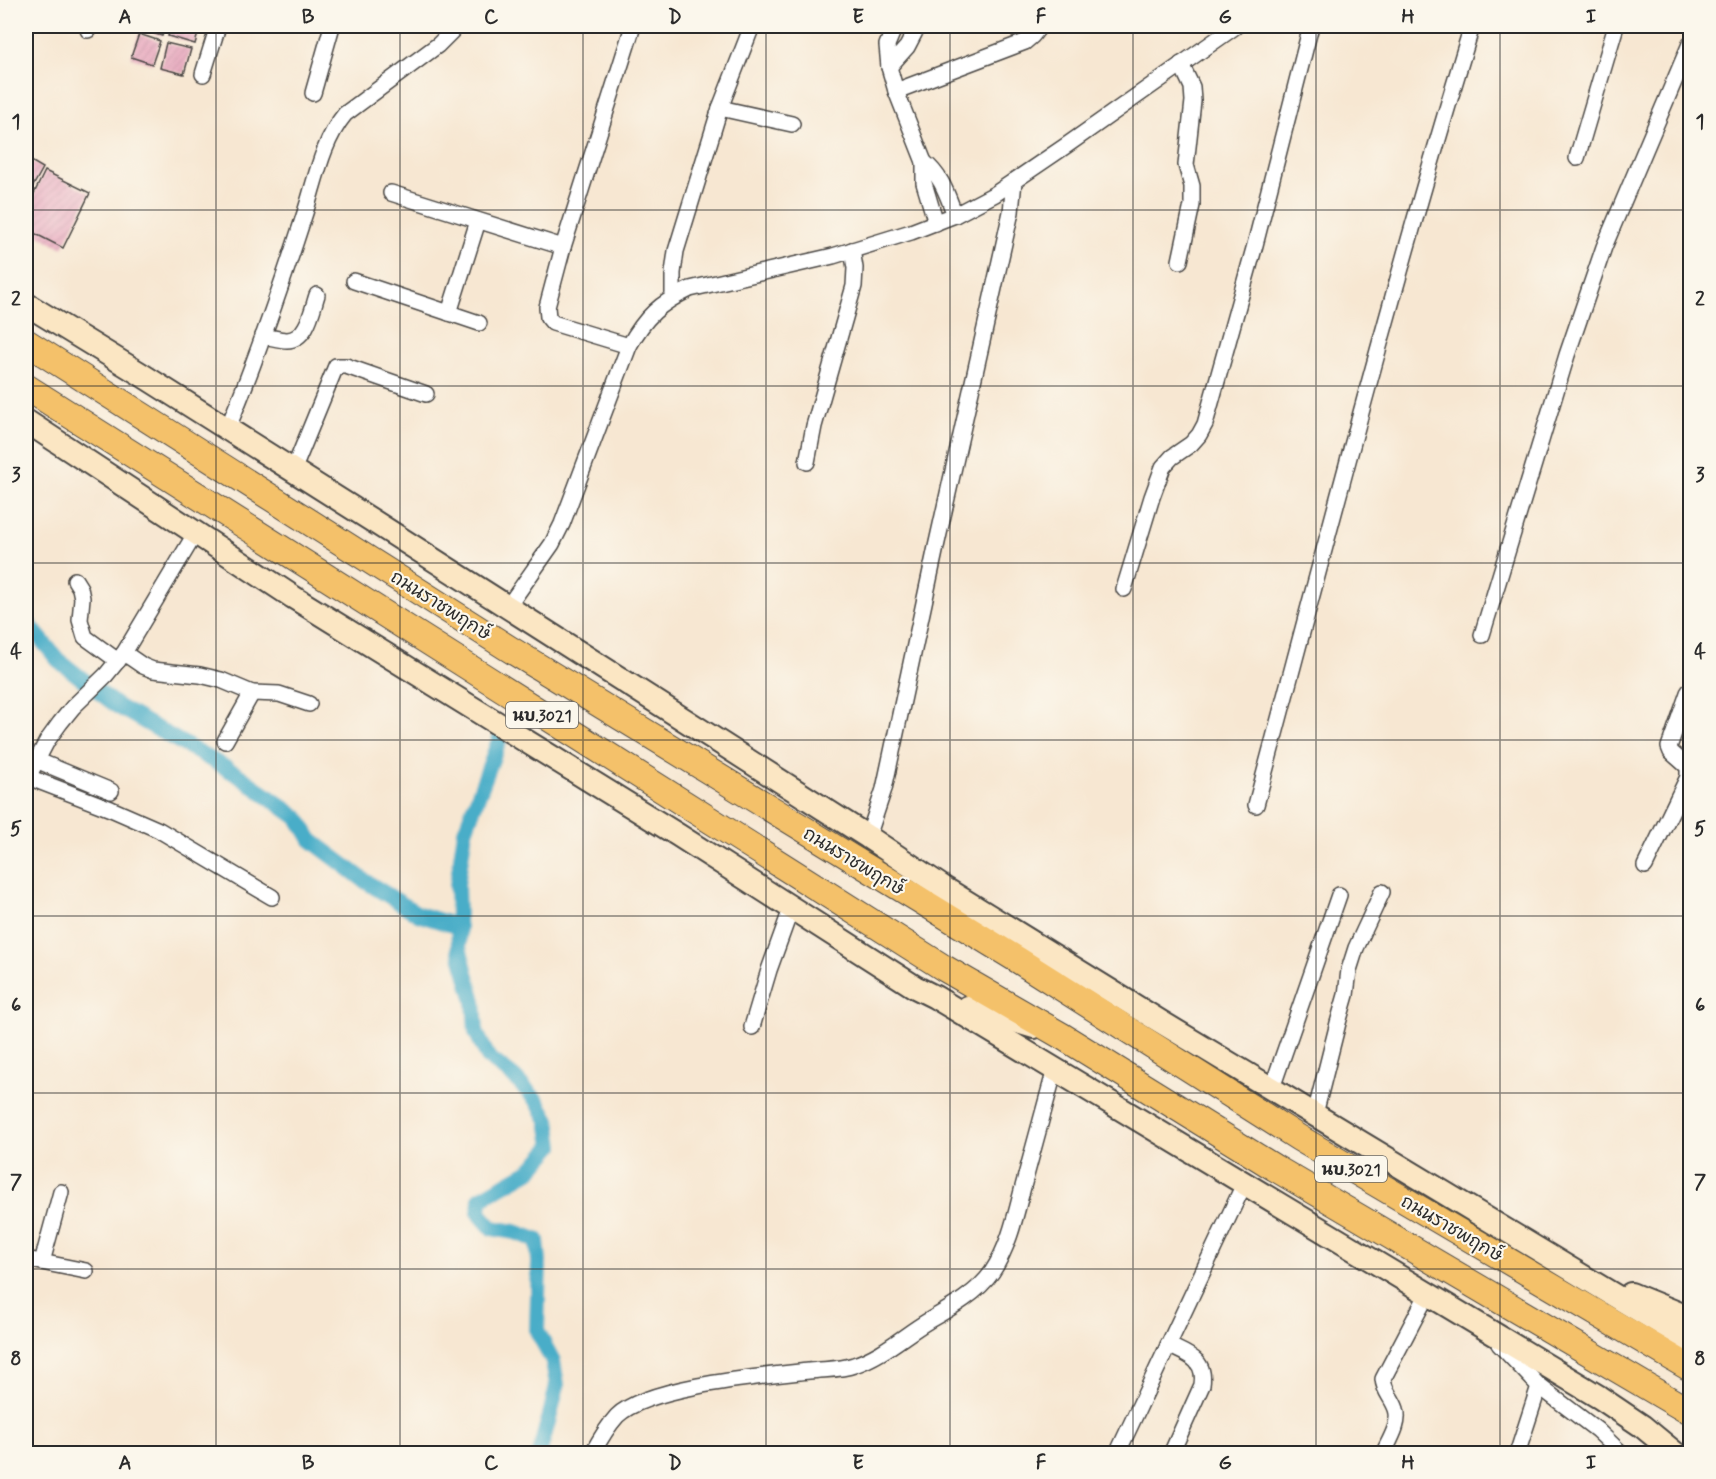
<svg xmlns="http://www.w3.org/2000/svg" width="1716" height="1479" font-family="Mynerve,'Playpen Sans Thai',sans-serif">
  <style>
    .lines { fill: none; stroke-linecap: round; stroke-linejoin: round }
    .canal { stroke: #49adc8; stroke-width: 16 }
    .building { fill: url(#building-hatch) }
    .street-casing { stroke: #4a4744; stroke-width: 18 }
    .secondary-casing { stroke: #4a4744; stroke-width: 26 }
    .primary-casing { stroke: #4a4744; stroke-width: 28 }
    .street { stroke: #fff; stroke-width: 15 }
    .secondary { stroke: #fbe6c3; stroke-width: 22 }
    .primary { stroke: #f4c16a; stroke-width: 26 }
    .grid { fill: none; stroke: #2b2b2b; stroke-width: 1.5; stroke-opacity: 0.55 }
    .labels { text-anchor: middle; stroke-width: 4.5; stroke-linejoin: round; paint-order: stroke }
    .shield { fill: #fbf7ec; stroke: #696865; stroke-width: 1.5 }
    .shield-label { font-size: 16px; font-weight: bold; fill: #2b2b2b }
    .street-label { font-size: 18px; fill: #2b2b2b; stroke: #fbf7ec }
    .neatline { fill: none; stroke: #2b2b2b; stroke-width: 2 }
    .grid-label { font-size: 20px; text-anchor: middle; font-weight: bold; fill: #2b2b2b }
  </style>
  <defs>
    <pattern id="building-hatch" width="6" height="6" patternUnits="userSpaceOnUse" patternTransform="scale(1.5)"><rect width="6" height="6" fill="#e7a3bb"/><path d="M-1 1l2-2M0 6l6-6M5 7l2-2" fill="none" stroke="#c68ca1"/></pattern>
  </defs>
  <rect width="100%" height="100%" fill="#fbf7ec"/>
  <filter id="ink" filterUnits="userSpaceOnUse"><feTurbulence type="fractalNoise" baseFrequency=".0167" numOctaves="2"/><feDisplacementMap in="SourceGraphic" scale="12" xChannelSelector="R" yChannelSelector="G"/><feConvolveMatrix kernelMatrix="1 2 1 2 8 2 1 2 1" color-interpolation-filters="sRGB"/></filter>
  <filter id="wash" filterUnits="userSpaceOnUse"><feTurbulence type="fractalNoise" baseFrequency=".008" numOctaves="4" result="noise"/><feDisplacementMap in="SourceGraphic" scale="24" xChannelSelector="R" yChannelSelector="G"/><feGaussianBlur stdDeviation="1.35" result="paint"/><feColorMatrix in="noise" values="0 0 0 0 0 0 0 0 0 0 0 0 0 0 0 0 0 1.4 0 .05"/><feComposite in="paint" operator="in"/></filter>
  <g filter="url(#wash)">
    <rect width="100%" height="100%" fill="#f7e7d2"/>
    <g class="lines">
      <g class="canal">
        <path d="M26,621L58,660L117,706L238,775L298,818L311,840L365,881L418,914L459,927"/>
        <path d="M500,738L465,831L457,885L459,948L474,1001L476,1032L488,1057L514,1077L537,1101L548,1120L552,1146L531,1170L480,1199L479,1213L492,1228L515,1232L537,1240L539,1261L537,1331L553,1361L557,1385L551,1411L539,1454"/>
      </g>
    </g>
    <g id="blocks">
      <g class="building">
        <path d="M141,26H166L162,36L140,29Z"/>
        <path d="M171,26H200L195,44L168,36Z"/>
        <path d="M139,34L160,41L152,64L131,57Z"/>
        <path d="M166,43L191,49L184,74L160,68Z"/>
        <path d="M26,158L43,168L26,199Z"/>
        <path d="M45,171L90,193L63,248L26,229V210Z"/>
      </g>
    </g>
  </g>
  <g filter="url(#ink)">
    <use href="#blocks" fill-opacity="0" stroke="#4a4744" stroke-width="1.5"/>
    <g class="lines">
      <g class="street-casing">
        <g id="street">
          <path d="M895,26L887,45L889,67L896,91L924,162V183L936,223"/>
          <path d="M88,30L90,26"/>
          <path d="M889,67L907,47L918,26"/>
          <path d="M203,74L218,26"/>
          <path d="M896,91L1025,42L1032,36L1040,26"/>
          <path d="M313,93L332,26"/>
          <path d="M720,108L792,124"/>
          <path d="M1577,158L1616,26"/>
          <path d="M924,162C942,176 947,195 955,215"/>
          <path d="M391,193L563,247"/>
          <path d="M1180,261L1192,205V186L1186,165L1193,101L1192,87L1181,64"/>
          <path d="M354,281L479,323"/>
          <path d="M673,297V273L676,251L720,108L752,26"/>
          <path d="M449,313L478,221"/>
          <path d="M263,336C271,337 279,340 287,340C307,340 312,310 317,295"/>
          <path d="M629,346L553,323L548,317L547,307L563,247L633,26"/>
          <path d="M227,430C256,361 280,290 303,219C315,184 321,143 345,114L438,45L457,26"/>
          <path d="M807,462L814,426L854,286L855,268L852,250"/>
          <path d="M293,471L336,366H346L426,394"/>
          <path d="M75,580L80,588L82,598L80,620L85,637L118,661"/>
          <path d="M1124,589L1152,497L1163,467L1172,457L1191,444L1199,435L1205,424L1255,245L1311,26"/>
          <path d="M507,608L552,544L562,524L629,346C645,317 660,303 690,289L833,256L911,232L955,215L995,194L1067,145L1236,26"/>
          <path d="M1482,635L1567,355L1604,247L1690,44"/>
          <path d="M124,653L143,666L153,670L200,675L221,680L252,693L225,741"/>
          <path d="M252,693L279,694L309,704"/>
          <path d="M36,760L111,791"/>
          <path d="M28,777L111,809L159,830L272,897"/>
          <path d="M26,781L47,741L60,723L73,707L106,675L124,653L195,534"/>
          <path d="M1256,805C1326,544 1393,283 1472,26"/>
          <path d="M868,837L884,789L936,547L1011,212L1014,181"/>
          <path d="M1645,866L1688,777V767L1671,752L1669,747L1688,693L1690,690"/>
          <path d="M752,1027L769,970L791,909"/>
          <path d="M1272,1088L1339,895"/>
          <path d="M1315,1114L1338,1023L1346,995L1349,970L1356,948L1382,892"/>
          <path d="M26,1259L86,1271"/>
          <path d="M42,1262L61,1192"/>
          <path d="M1499,1344L1539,1386L1597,1430L1622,1454"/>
          <path d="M1168,1345C1188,1355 1206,1359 1202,1385L1171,1454"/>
          <path d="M592,1454C599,1441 607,1427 617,1416C647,1386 765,1376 809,1371C824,1369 841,1370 854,1365C882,1356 903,1336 928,1321C949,1309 978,1293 992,1272C1010,1245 1016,1213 1024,1183C1034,1145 1045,1107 1055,1069"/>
          <path d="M1117,1454L1245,1182"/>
          <path d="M1383,1454C1389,1441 1401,1423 1396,1409C1392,1397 1384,1392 1383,1379L1428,1293"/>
          <path d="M1517,1454L1539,1386"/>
        </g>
      </g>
      <g class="secondary-casing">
        <g id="secondary">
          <path d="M26,304L139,373L373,521L868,837L944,888L1161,1022L1690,1341"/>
          <path d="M26,421L293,597L678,835L915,987L935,997C1157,1130 1379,1263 1599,1397L1642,1426L1676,1454"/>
          <path d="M968,1007L1034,1027"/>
          <path d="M1631,1294L1690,1318"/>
        </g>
      </g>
      <g class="primary-casing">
        <g id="primary">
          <path d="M26,342L508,648L1018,960L1299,1138L1690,1368"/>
          <path d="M26,387L944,968L1062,1036L1275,1168L1690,1412"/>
        </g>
      </g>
      <use href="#street" class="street"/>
      <use href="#secondary" class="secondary"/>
      <use href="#primary" class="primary"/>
    </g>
  </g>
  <path class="grid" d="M216,26V1454M400,26V1454M583,26V1454M766,26V1454M950,26V1454M1133,26V1454M1316,26V1454M1500,26V1454M26,210H1690M26,386H1690M26,563H1690M26,740H1690M26,916H1690M26,1093H1690M26,1269H1690"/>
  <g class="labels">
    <g class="shield">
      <rect x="506" y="702" width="72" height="26" rx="4.5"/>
      <rect x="1315" y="1156" width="72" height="26" rx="4.5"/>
    </g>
    <g class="shield-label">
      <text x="542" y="721">นบ.3021</text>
      <text x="1351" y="1175">นบ.3021</text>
    </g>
    <g class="street-label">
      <text transform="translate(441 605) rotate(32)" y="6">ถนนราชพฤกษ์</text>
      <text transform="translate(854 861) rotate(31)" y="6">ถนนราชพฤกษ์</text>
      <text transform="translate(1452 1228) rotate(30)" y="6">ถนนราชพฤกษ์</text>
    </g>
  </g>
  <rect width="1716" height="1479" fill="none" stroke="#fbf7ec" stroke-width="66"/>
  <rect x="33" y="33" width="1650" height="1413" class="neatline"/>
  <g class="grid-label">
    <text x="125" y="23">A</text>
    <text x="308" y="23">B</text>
    <text x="491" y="23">C</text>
    <text x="675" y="23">D</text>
    <text x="858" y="23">E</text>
    <text x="1041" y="23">F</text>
    <text x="1225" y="23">G</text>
    <text x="1408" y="23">H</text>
    <text x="1591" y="23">I</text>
    <text x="16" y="128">1</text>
    <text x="1700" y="128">1</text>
    <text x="16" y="305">2</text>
    <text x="1700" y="305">2</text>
    <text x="16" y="481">3</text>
    <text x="1700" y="481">3</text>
    <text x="16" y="658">4</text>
    <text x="1700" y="658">4</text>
    <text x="16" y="835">5</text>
    <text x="1700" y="835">5</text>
    <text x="16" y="1011">6</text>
    <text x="1700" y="1011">6</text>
    <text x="16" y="1188">7</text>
    <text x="1700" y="1188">7</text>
    <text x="16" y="1365">8</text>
    <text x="1700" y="1365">8</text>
    <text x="125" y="1469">A</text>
    <text x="308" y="1469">B</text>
    <text x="491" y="1469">C</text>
    <text x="675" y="1469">D</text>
    <text x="858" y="1469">E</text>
    <text x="1041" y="1469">F</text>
    <text x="1225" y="1469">G</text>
    <text x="1408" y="1469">H</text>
    <text x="1591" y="1469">I</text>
  </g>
</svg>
